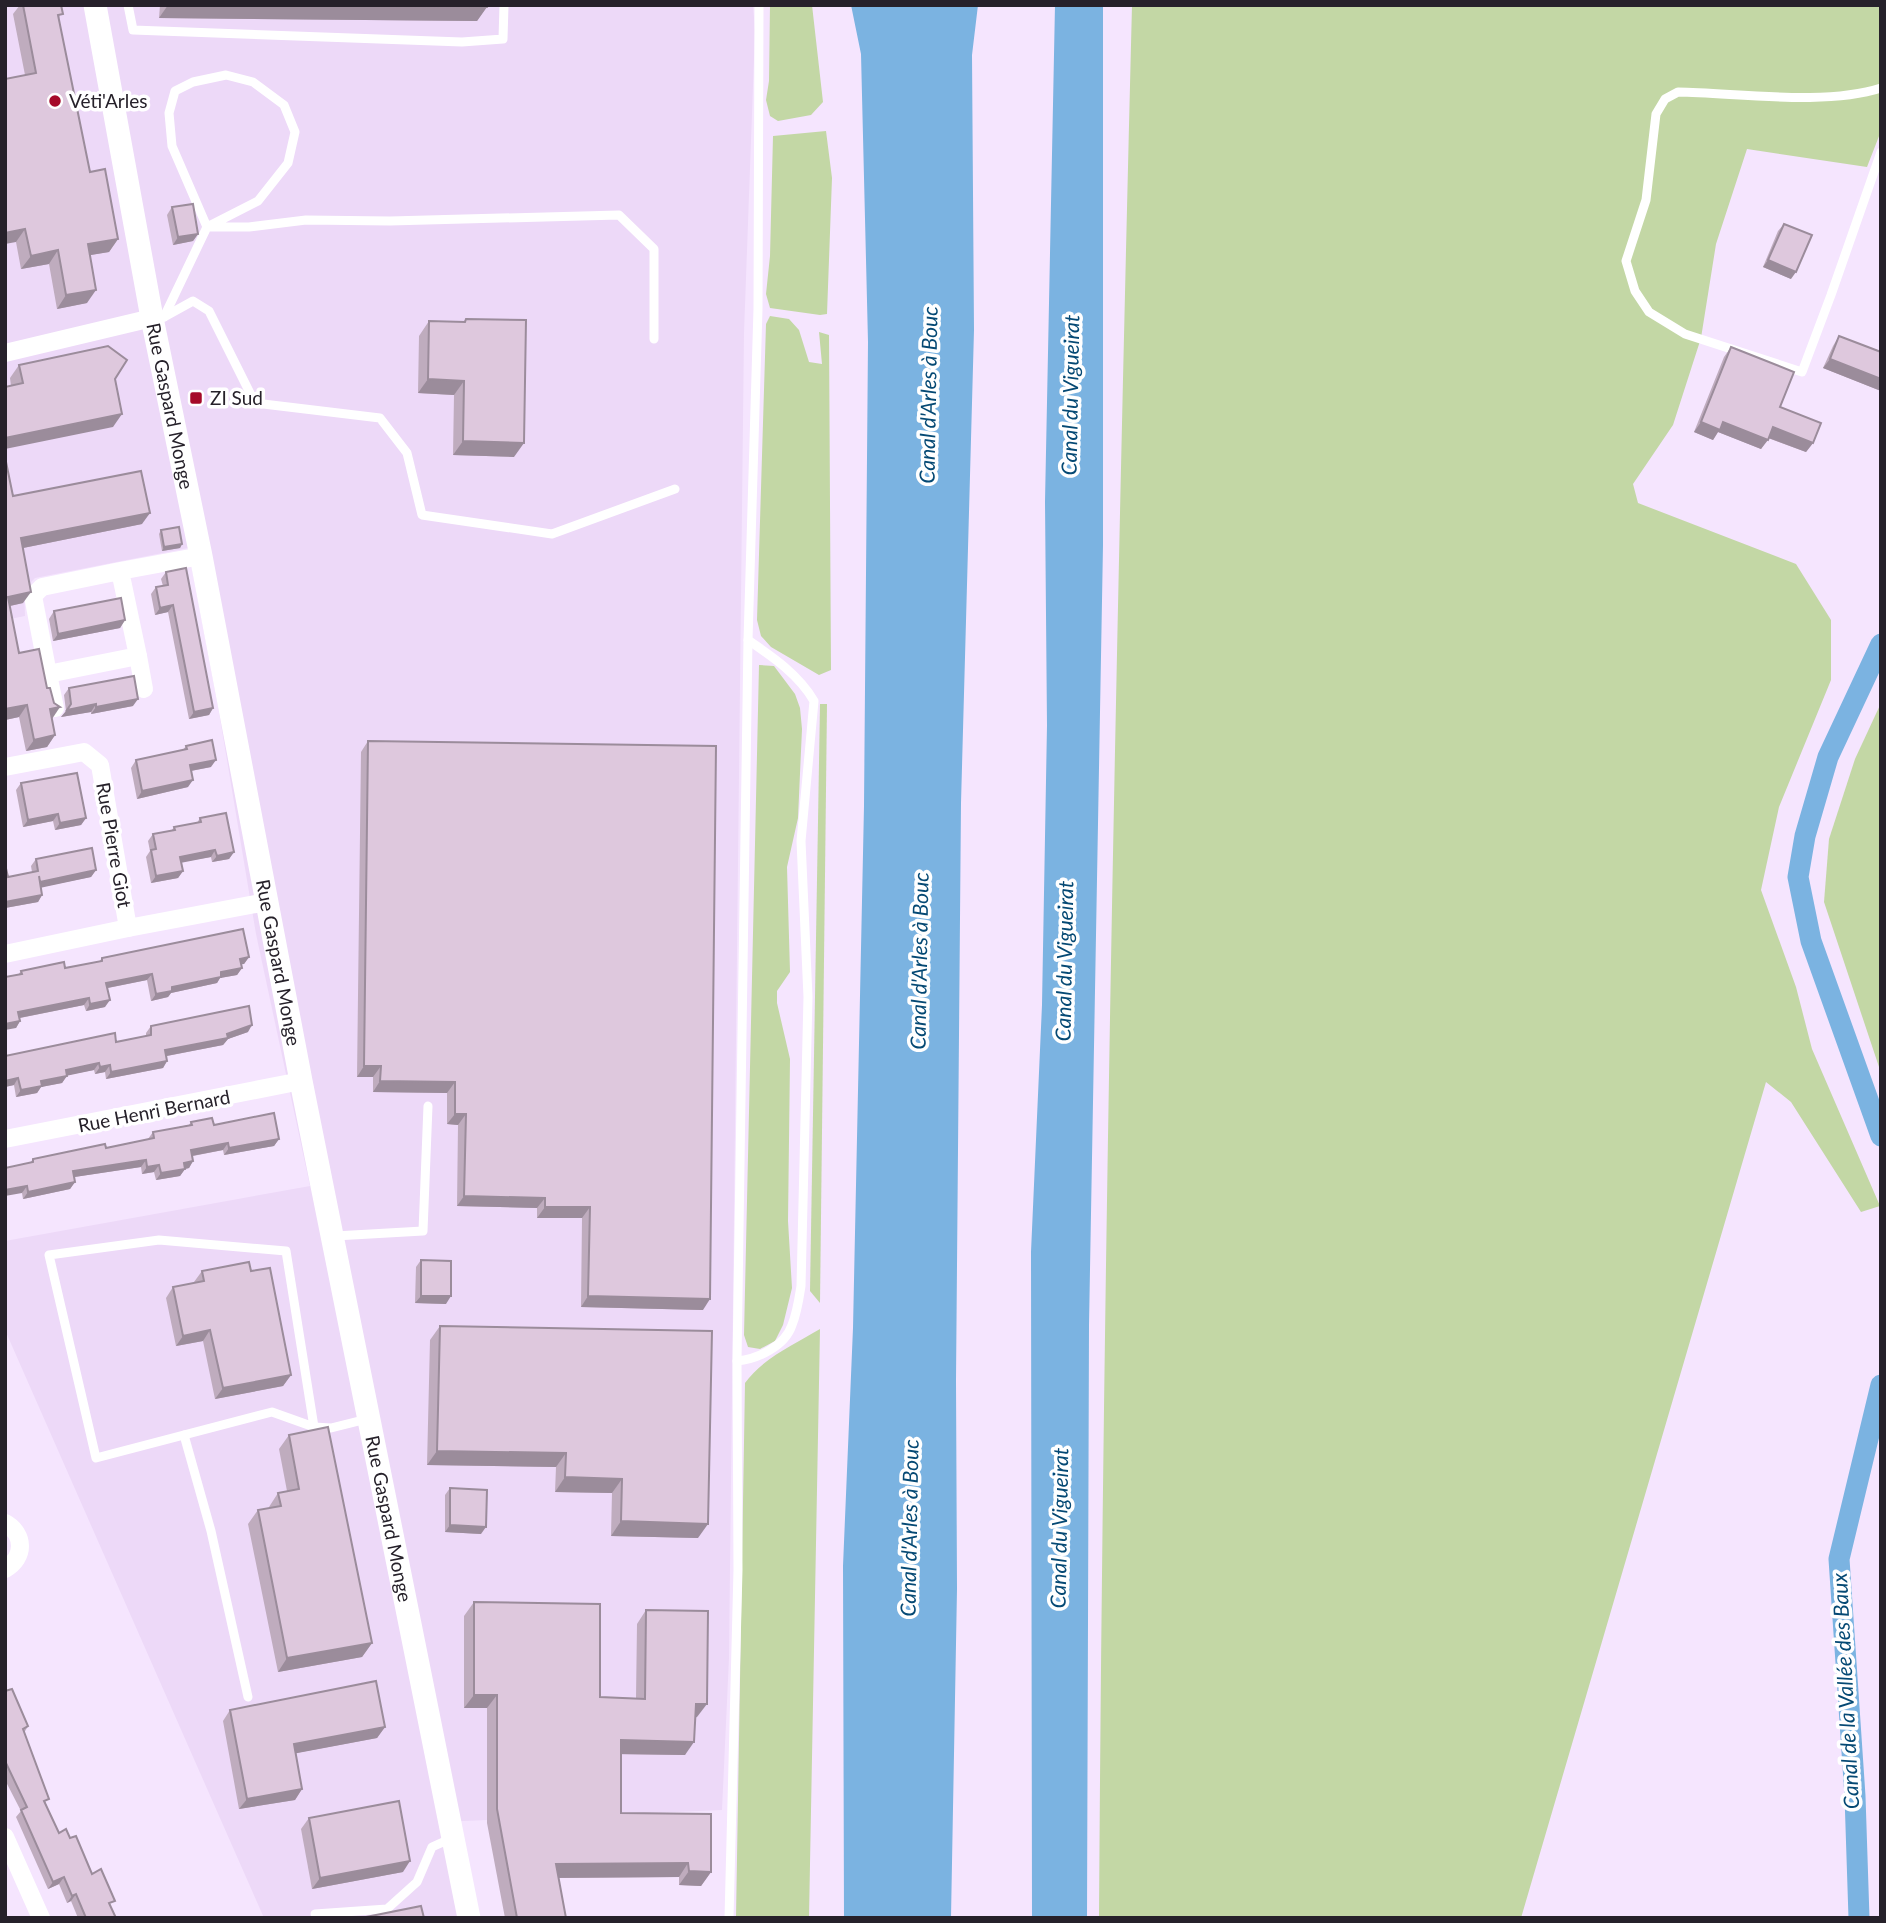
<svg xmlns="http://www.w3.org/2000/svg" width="1886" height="1923" font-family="Lato,sans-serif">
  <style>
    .built { fill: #edd9f8 }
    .green { fill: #c3d7a5 }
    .water { fill: #7bb3e1 }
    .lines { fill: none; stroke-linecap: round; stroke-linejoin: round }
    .canal { stroke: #7bb3e1; stroke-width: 21 }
    .lane { stroke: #fff; stroke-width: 9 }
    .street { stroke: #fff; stroke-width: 18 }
    .secondary { stroke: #fff; stroke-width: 23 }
    .wall { fill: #bfacbe }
    .shaded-wall { fill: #9b8c9b }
    .building { fill: #dec8dd; stroke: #9b8c9b; stroke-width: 2 }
    .poi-dot { fill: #a50929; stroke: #fff; stroke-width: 2.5 }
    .labels { text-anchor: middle; stroke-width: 7; stroke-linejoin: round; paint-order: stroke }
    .poi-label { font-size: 19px; fill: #26212a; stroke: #fff; text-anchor: start }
    .street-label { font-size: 19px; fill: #26212a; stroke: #fff }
    .water-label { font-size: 21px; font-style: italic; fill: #054974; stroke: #fff }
  </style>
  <rect width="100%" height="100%" fill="#f5e5fe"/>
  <path class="built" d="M5,5H753L755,31L744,333L729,1658L722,1810L441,1822L459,1918H264L5,1330V1241L310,1186L256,934L218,706L188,548L35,578L24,589L25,616L5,620Z"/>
  <g class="green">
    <path d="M770,5H812L823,102L811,115L778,121L770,116L766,100L769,81Z"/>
    <path d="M1132,5H1881V131L1867,167L1747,149L1716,244L1701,338L1673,425L1633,484L1638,503L1796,564L1831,620V680L1779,807L1761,890L1796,987L1812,1049L1880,1206L1861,1212L1791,1102L1766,1082L1521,1918H1099C1103,1280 1116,643 1132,5Z"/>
    <path d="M826,131L832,178L827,314L820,315L770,308L766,294L770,256L773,136Z"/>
    <path d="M770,316L789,319L799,330L809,362L822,364L819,332L829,335L831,670L819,675L771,647L761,636L757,620L766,324Z"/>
    <path d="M759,665L774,666L795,694L800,708L802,729L798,818L787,867L790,972L777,991V1003L790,1059L788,1221L792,1288L783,1325L775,1341L760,1349L748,1347L744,1335Z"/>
    <path d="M1881,703V1073L1824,902L1829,839L1855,759Z"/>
    <path d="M820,704H827L820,1303L810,1291Z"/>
    <path d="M820,1329L809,1918H736L745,1383C763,1358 795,1344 820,1329Z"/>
  </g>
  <g class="water">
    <path d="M851,5H978L972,55L974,330L961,803L956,1381L957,1589L951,1918H844L843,1566L853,1328L864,806L868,342L861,54Z"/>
    <path d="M1055,5H1103V545L1089,1325L1087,1918H1032L1031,1252L1042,1005L1047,725L1045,502Z"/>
  </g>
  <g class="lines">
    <g class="canal">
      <path d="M1881,644L1828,757L1805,836L1798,877L1811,941L1881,1136"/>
      <path d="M1859,1918L1855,1796L1839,1559L1881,1385"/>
    </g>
    <g class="lane">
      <path d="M128,5L133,30L462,42L503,39L504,5"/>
      <path d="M1881,88C1826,106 1738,93 1678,92L1665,99L1656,114L1646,200L1626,261L1635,291L1649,312L1685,334L1802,372L1831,295L1881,152"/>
      <path d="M164,317L207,227L258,201L288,163L295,132L284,105L253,82L226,75L193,82L175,91L169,113L172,146L207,227H249L306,220L390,221L619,215L654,249V339"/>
      <path d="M164,317L193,301L209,311L255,403L380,418L407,453L422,515L552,534L675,489"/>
      <path d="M335,1236L423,1231L428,1106"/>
      <path d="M737,1361C758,1359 785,1346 792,1325C797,1313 799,1299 801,1286L808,997L801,841L814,701C799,675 773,657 748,640"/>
      <path d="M314,1427L272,1412L96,1458L49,1255L159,1240L286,1251L314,1427L331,1428L367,1419"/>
      <path d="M184,1435L211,1531L248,1697"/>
      <path d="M315,1914L387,1909L417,1882L432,1847L452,1838"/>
      <path d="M729,1918L738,1570L737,1361L748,640L758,309L759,5"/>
    </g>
    <g class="street">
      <path d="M5,353L152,318"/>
      <path d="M120,571L42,587L33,596L48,674L138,656L120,571L201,556"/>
      <path d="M138,656L144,689"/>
      <path d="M48,674L55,708"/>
      <path d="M5,767L84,752L100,765L128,928L266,902"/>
      <path d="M5,954L128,928"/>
      <path d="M5,1139L301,1081"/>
      <path d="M5,1523C25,1534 25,1558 5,1569"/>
      <path d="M5,1837L41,1918"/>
    </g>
    <path class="secondary" id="s1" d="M95,5L152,318L201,556L301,1081L469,1918"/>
  </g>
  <g class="wall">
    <path d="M20,5H61L59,20L90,172L118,239L109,252L90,255L87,303L57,309L49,264L21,269L16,242L25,75L13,14Z"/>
    <path d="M160,5H488L477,21L159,18Z"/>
    <path d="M172,207L198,234L193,241L173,245L167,215Z"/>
    <path d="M1784,224L1791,279L1763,267L1778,231Z"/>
    <path d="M466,319L514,457L453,455L454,395L418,393L419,336L429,321L463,322Z"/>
    <path d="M1839,336L1880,351L1881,349V391L1823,368L1833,346Z"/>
    <path d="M1731,347L1780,407L1813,443L1806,452L1768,438L1761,449L1718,432L1713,440L1694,432L1724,357Z"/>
    <path d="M19,365L115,379L113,427L11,386L10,378Z"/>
    <path d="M13,496L142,524L23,548V603L10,606L19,653L52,719L55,735L47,747L26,751L19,717L5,720Z"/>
    <path d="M161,530L182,544L180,548L162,551L159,534Z"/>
    <path d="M166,572L213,708L209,715L189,719L168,612L155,615L151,594L156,587L163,586L161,579Z"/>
    <path d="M54,611L125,620L120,628L53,641L49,619Z"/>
    <path d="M69,688L133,706L91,714V712L61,717L66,711L64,695Z"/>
    <path d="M368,741L703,1310L581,1307L582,1218H537V1208L457,1206L458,1125L447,1124V1093L373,1092V1077H357L361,752Z"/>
    <path d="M186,746L211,767L191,771L188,787L137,799L131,768L136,760L183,750Z"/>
    <path d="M21,783L86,818L81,825L55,830L53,821L23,827L16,790Z"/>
    <path d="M200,818L234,852L229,859L212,862L211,857L181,862L183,871L178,878L151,883L146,857L150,851L148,841L153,834L172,830L174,827L197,823Z"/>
    <path d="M36,859L96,870L91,877L41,887L42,895L38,902L5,908V864L8,877L32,872L31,866Z"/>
    <path d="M249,957L244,964H241L242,968L237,975L220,978L217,983L171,993L168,997L151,1001L147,980L108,988L105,1007L86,1011L84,1005L20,1018V1021L16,1028L18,975L21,971L65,968L99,962L102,958Z"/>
    <path d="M151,1026L248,1032L228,1039L223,1045L167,1056V1061L163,1068L106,1079L105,1072L95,1074L94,1070L67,1075L62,1083L41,1087L37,1093L16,1097L14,1085L5,1087V1056L116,1042L146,1036V1033Z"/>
    <path d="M191,1122L214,1125L279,1139L274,1146L224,1155L223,1150L193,1156V1161L189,1168L185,1169L180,1176L156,1180L154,1172L142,1174L141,1167L74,1177L75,1182L70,1189L23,1199L22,1193L30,1163L33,1159L106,1148L148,1139L153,1132L189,1125Z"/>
    <path d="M421,1260L446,1304L415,1303L416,1267Z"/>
    <path d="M202,1271H251L291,1375L283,1386L215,1399L203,1341L176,1346L166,1298L173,1287L194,1283V1282Z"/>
    <path d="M440,1326L698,1538L611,1536L612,1493L555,1492L556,1467L427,1465L430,1340Z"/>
    <path d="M289,1435L372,1643L362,1657L278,1672L248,1524L258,1510L269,1508V1507L278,1493L287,1491L279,1449Z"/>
    <path d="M450,1488L481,1534L445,1532V1495Z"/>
    <path d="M474,1602L600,1697L636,1698L637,1624L646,1610L697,1717L695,1718L685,1755L621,1754V1813L711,1872L701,1886L679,1885V1877L558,1878L566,1918H505L487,1823V1708H464V1616Z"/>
    <path d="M5,1691L28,1726L24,1733L46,1804L59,1833L70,1838L92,1874L111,1907L116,1918H78L71,1901L67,1903L59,1884L48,1889L16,1817L21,1811L5,1780Z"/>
    <path d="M230,1710L385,1727L377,1738L296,1753L302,1789L295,1800L239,1809L223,1721Z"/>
    <path d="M309,1818L403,1872L312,1889L301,1829Z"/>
  </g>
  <g class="shaded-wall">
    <path d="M168,5H304L487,7L477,21L159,18Z"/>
    <path d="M25,229L16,242L5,244V233Z"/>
    <path d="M198,234L193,241L173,245L178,237Z"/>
    <path d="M118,239L109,252L79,257L88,244Z"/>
    <path d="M58,250L49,264L21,269L31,256Z"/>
    <path d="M1768,260L1796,272L1791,279L1763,267Z"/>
    <path d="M96,290L87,303L57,309L66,295Z"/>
    <path d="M1830,359L1881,379V391L1823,368Z"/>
    <path d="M428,379L464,381L454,395L418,393Z"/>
    <path d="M122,414L113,427L5,449V438Z"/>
    <path d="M1701,422H1723L1768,440L1761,449L1718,432L1713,440L1694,432Z"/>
    <path d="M1773,427L1813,443L1806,452L1766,437Z"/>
    <path d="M463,441L524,443L514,457L453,455Z"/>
    <path d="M150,513L142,524L13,550L21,538Z"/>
    <path d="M182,544L180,548L162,551L164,547Z"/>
    <path d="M31,592L23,603L5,607L8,597Z"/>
    <path d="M173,605L168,612L155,615L160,608Z"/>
    <path d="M125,620L120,628L53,641L58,634Z"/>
    <path d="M138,699L133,706L91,714L96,707Z"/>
    <path d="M96,704L91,712L61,717L67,710Z"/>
    <path d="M27,705L19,717L5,720V709Z"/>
    <path d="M60,707L52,719L50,709Z"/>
    <path d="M213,708L209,715L189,719L194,712Z"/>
    <path d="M55,735L47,747L26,751L34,740Z"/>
    <path d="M216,760L211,767L185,772L190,765Z"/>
    <path d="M193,780L188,787L137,799L142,791Z"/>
    <path d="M58,814L53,821L23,827L28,820Z"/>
    <path d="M86,818L81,825L55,830L60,823Z"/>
    <path d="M215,850L211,857L175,864L180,857Z"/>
    <path d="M234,852L229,859L212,862L217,856Z"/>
    <path d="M96,870L91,877L35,889L40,882Z"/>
    <path d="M183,871L178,878L151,883L156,876Z"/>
    <path d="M42,895L38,902L5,908V902Z"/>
    <path d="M249,957L244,964L235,965L240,959Z"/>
    <path d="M242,968L237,975L220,978L217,983L171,993L168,997L151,1001L156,994L172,987L221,972Z"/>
    <path d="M152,974L147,980L102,989L106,983Z"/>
    <path d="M89,998L84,1005L14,1019L18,1012Z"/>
    <path d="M110,1000L105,1007L86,1011L90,1004Z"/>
    <path d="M20,1021L16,1028L5,1030V1024Z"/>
    <path d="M252,1025L248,1032L228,1039L223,1045L161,1057L165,1050L227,1034Z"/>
    <path d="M167,1061L163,1068L106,1079L111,1072Z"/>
    <path d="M99,1063L94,1070L61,1077L66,1070Z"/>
    <path d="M110,1065L105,1072L95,1074L100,1067Z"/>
    <path d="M364,1066H381L373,1077H357Z"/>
    <path d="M67,1076L62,1083L41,1087L37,1093L16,1097L21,1090L41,1081Z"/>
    <path d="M18,1078L14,1085L5,1087V1081Z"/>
    <path d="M380,1081L455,1082L447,1093L373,1092Z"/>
    <path d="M455,1114H466L458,1125L447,1124Z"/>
    <path d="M279,1139L274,1146L224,1155L229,1148Z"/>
    <path d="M228,1143L223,1150L186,1157L191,1150Z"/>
    <path d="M146,1160L141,1167L68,1178L73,1171Z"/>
    <path d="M193,1161L189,1168L185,1169L180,1176L156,1180L161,1173L184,1163Z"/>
    <path d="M159,1165L154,1172L142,1174L147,1167Z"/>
    <path d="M75,1182L70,1189L23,1199L28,1192Z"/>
    <path d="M27,1186L22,1193L5,1196V1190Z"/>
    <path d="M464,1196L545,1198L537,1208L457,1206Z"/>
    <path d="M545,1207H590L582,1218H537Z"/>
    <path d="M421,1296H451L446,1304L415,1303Z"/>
    <path d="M588,1296L710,1299L703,1310L581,1307Z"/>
    <path d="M210,1330L203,1341L176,1346L183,1336Z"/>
    <path d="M291,1375L283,1386L215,1399L223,1388Z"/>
    <path d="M437,1451L566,1453L556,1467L427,1465Z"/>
    <path d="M565,1477L622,1479L612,1493L555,1492Z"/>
    <path d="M621,1521L708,1524L698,1538L611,1536Z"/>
    <path d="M450,1525L486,1527L481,1534L445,1532Z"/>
    <path d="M372,1643L362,1657L278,1672L287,1658Z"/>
    <path d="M474,1695H497L487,1708H464Z"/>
    <path d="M696,1704H707L697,1717L686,1718Z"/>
    <path d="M385,1727L377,1738L287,1755L294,1744Z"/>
    <path d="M621,1740L694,1742L685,1755L612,1754Z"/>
    <path d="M302,1789L295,1800L239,1809L247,1799Z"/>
    <path d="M410,1861L403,1872L312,1889L320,1878Z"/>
    <path d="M688,1863L679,1877L546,1878L556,1864Z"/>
    <path d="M689,1871L711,1872L701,1886L679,1885Z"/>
    <path d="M64,1877L59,1884L48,1889L53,1882Z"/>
    <path d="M76,1894L71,1901L67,1903L72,1896Z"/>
  </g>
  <g class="building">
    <path d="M23,5H61L63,14L58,15L90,172L105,169L118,239L88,244L96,290L66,295L58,250L31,256L25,229L5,233V79L36,73Z"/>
    <path d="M304,5H488L487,7Z"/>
    <path d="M193,204L198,234L178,237L172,207Z"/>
    <path d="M1784,224L1812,235L1796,272L1768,260Z"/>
    <path d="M466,319L526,320L524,443L463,441L464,381L428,379L429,321L465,322Z"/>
    <path d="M1839,336L1881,352V379L1830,359Z"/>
    <path d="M108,346L127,360L115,379L122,414L5,438V387L23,383L19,365Z"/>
    <path d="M1731,347L1794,372L1780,407L1821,423L1813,443L1773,427L1768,440L1723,422L1720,430L1701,422Z"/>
    <path d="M5,457L13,496L141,471L150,513L21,538L31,592L8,597L19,653L39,649L47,688H50L54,703L60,707L50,709L55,735L34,740L27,705L5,709Z"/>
    <path d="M179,527L182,544L164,547L161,530Z"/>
    <path d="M186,568L213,708L194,712L173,605L160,608L156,587L168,585L166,572Z"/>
    <path d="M121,598L125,620L58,634L54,611Z"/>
    <path d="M134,676L138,699L96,707V704L67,710L71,704L69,688Z"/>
    <path d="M212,740L216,760L190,765L193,780L142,791L136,760L187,749L186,746Z"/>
    <path d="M368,741L716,746L710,1299L588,1296L590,1207H545V1198L464,1196L466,1114H455V1082L380,1081L381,1066H364Z"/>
    <path d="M77,773L86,818L60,823L58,814L28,820L21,783Z"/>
    <path d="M226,813L234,852L217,856L215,850L180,857L183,871L156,876L151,850L156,849L153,834L175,830L174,827L201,822L200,818Z"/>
    <path d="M92,848L96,870L40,882L39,876L42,895L5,902V864L8,877L38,871L36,859Z"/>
    <path d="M243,929L249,957L240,959L242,968L221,972V977L172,987V991L156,994L152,974L106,983L110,1000L90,1004L89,998L18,1012L20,1021L5,1024V977L22,974L21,971L64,962L65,968L102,961V958Z"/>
    <path d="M249,1006L252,1025L227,1034L228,1038L165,1050L167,1061L111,1072L110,1065L100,1067L99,1063L66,1070L67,1076L41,1081L42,1086L21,1090L18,1078L5,1081V1056L115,1033L116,1042L151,1035V1026Z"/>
    <path d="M274,1113L279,1139L229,1148L228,1143L191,1150L193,1161L184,1163L185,1169L161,1173L159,1165L147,1167L146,1160L73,1171L75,1182L28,1192L27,1186L5,1190V1168L33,1162V1159L105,1144L106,1148L154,1138L153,1132L192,1125L191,1122L212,1118L214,1125Z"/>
    <path d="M421,1260L451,1261V1296H421Z"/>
    <path d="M249,1262L251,1271L270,1268L291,1375L223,1388L210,1330L183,1336L173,1287L204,1281L202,1271Z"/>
    <path d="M440,1326L712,1331L708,1524L621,1521L622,1479L565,1477L566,1453L437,1451Z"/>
    <path d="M328,1427L372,1643L287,1658L258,1510L281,1506L278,1493L299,1489L289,1435Z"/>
    <path d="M450,1488L487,1490L486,1527L450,1525Z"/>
    <path d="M474,1602L600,1604V1697L645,1699L646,1610L708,1611L707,1704H696L694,1742L621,1740V1813L711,1814V1872L689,1871L688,1863L556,1864L566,1918H517L497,1809V1695H474Z"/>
    <path d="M376,1681L385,1727L294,1744L302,1789L247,1799L230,1710Z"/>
    <path d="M12,1689L28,1726L23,1729L49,1799L44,1801L59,1833L66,1829L70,1838L76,1836L92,1874L101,1869L115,1901L109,1903L116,1918H86L76,1894L72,1896L64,1877L53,1882L21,1810L27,1807L5,1761V1691Z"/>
    <path d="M399,1801L410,1861L320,1878L309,1818Z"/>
    <path d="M421,1906L424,1918H361Z"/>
  </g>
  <g class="poi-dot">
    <circle cx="55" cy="101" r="7"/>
    <rect x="189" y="391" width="14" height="14" rx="3.5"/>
  </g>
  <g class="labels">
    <g class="poi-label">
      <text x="69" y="108">Véti'Arles</text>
      <text x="210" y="405">ZI Sud</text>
    </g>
    <g class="street-label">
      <text dy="7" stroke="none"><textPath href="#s1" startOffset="408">Rue Gaspard Monge</textPath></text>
      <text transform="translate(114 845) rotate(80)" y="7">Rue Pierre Giot</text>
      <text dy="7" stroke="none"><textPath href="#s1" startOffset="975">Rue Gaspard Monge</textPath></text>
      <text transform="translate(154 1111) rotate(-11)" y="7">Rue Henri Bernard</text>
      <text dy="7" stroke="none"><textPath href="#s1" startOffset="1542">Rue Gaspard Monge</textPath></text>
    </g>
    <g class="water-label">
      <text transform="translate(929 395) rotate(-89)" y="7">Canal d'Arles à Bouc</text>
      <text transform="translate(1071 395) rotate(-89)" y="7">Canal du Vigueirat</text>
      <text transform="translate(920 961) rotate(-89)" y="7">Canal d'Arles à Bouc</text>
      <text transform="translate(1065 961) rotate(-89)" y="7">Canal du Vigueirat</text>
      <text transform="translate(910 1528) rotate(-89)" y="7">Canal d'Arles à Bouc</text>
      <text transform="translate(1060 1528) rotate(-89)" y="7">Canal du Vigueirat</text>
      <text transform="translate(1846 1691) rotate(-93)" y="7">Canal de la Vallée des Baux</text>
    </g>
  </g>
  <rect width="1886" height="1923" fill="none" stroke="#26212a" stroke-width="14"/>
</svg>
